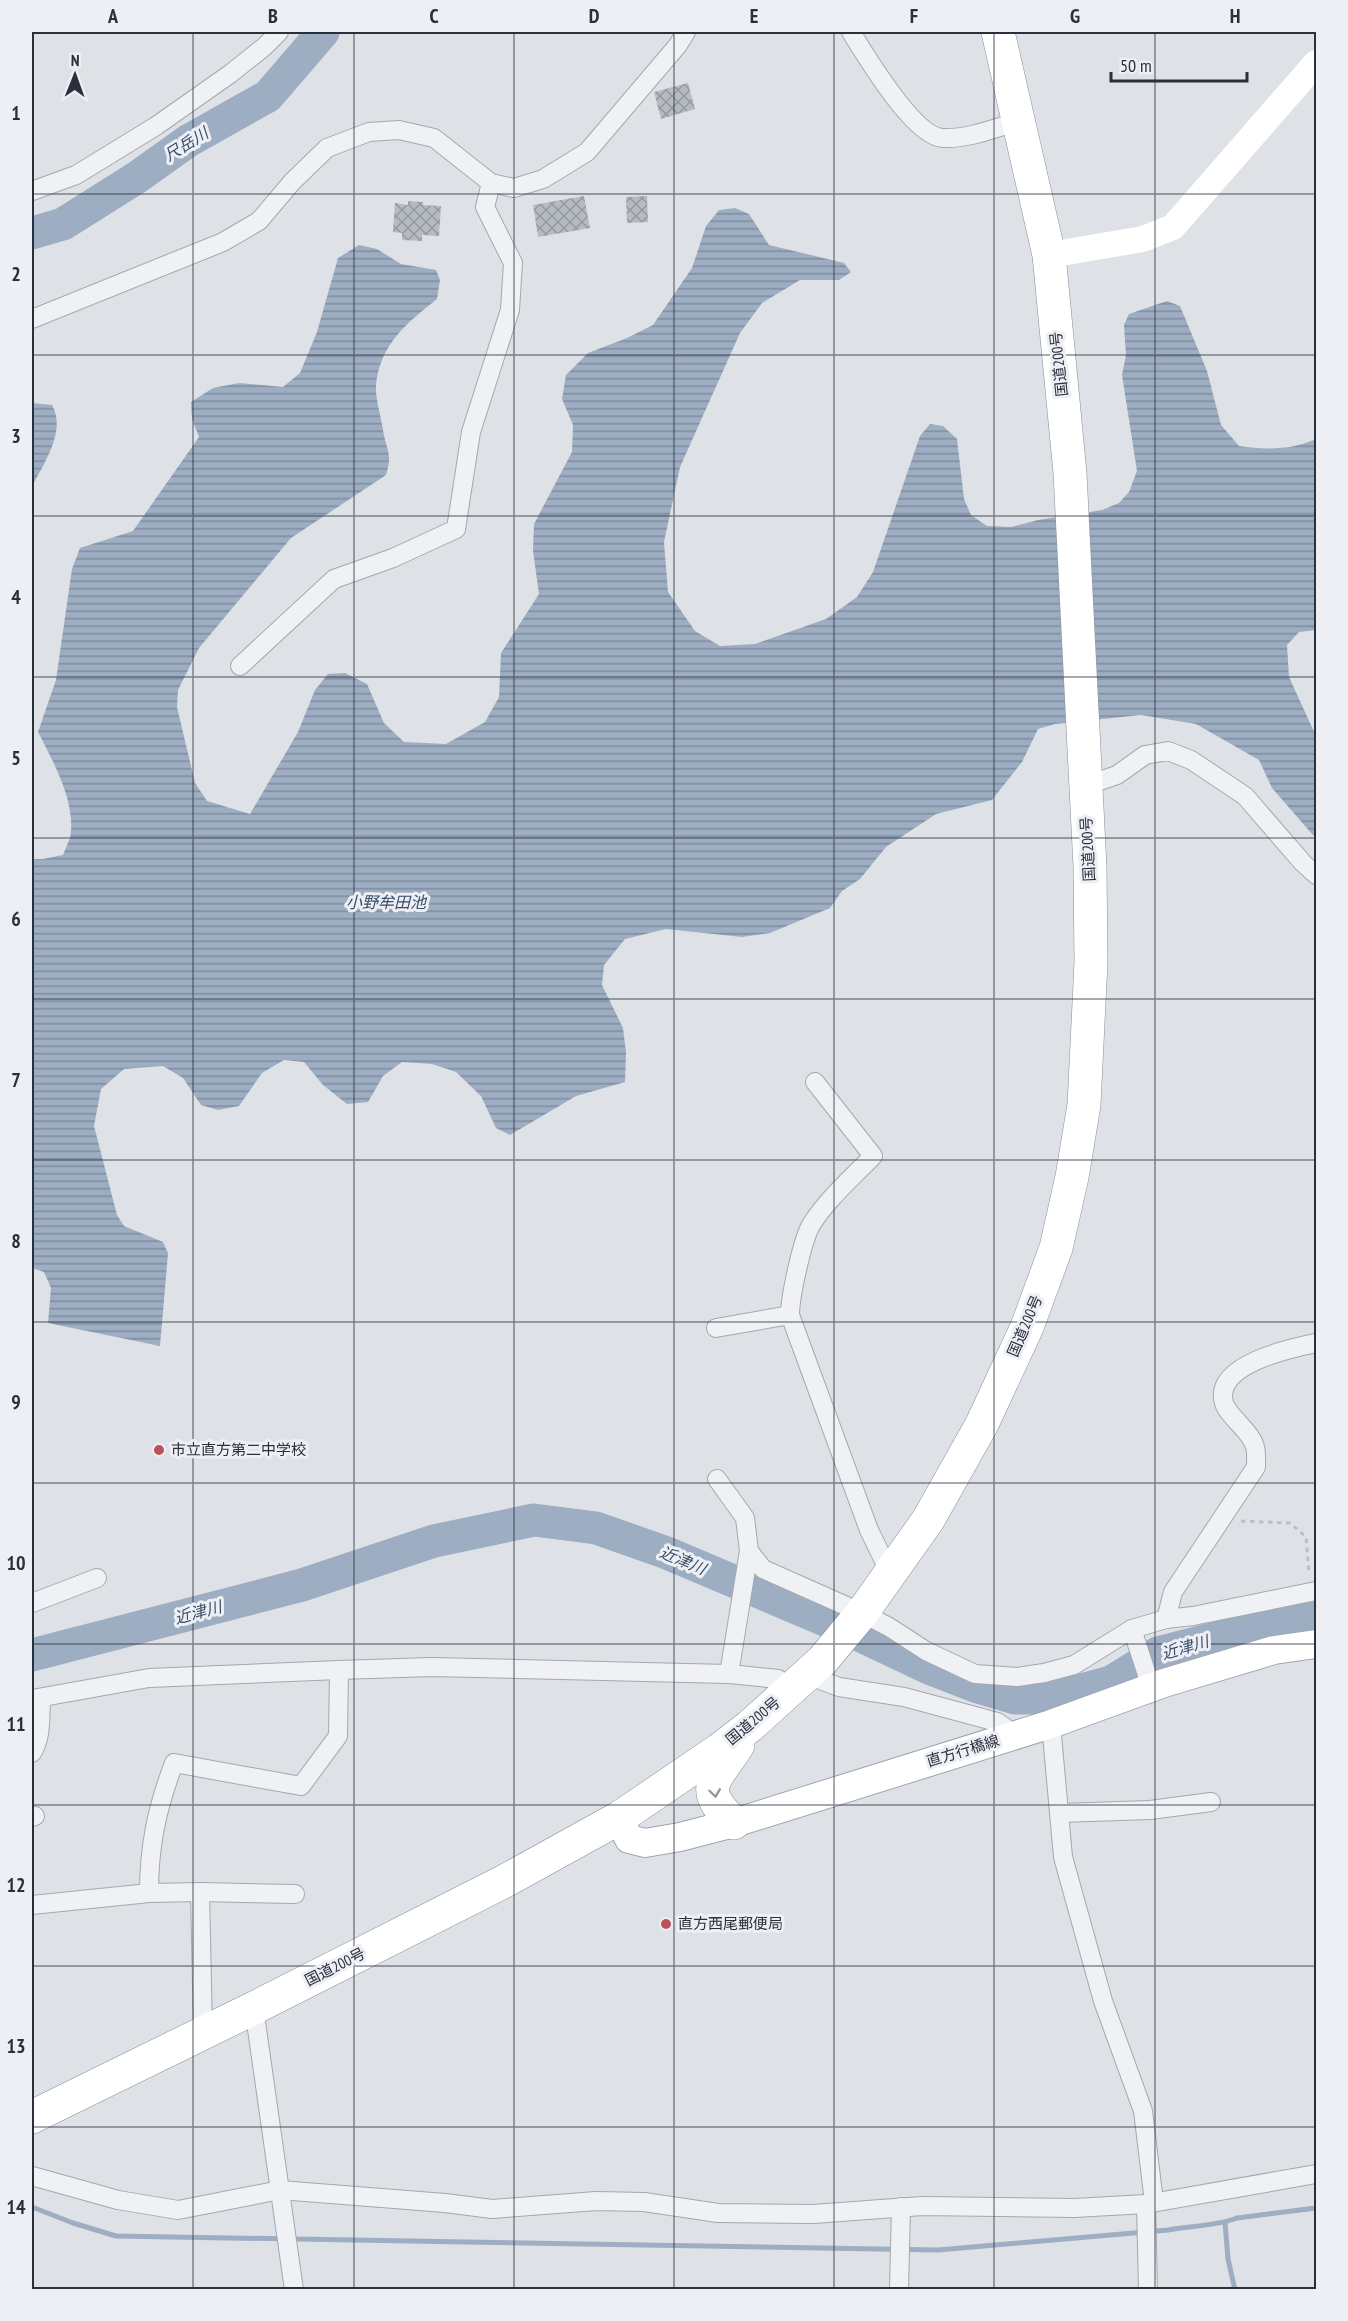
<svg xmlns="http://www.w3.org/2000/svg" width="1348" height="2321" font-family="'PT Sans Narrow','Noto Sans JP',sans-serif">
  <style>
    .water { fill: url(#water-rules) }
    .lines { fill: none; stroke-linecap: round; stroke-linejoin: round }
    .stream { stroke: #9dadc2; stroke-width: 5 }
    .river { stroke: #9dadc2; stroke-width: 33 }
    .building { fill: url(#building-cross-hatch) }
    .street-casing { stroke: #a4a8af; stroke-width: 20 }
    .primary-casing { stroke: #9fa5b0; stroke-width: 30 }
    .highway-casing { stroke: #878e9b; stroke-width: 34 }
    .path { stroke: #bcbfc5; stroke-width: 3; stroke-dasharray: 4.5 4.5; stroke-linecap: butt }
    .street { stroke: #f0f1f5; stroke-width: 18 }
    .secondary { stroke: #fff; stroke-width: 26 }
    .primary { stroke: #fff; stroke-width: 28 }
    .highway { stroke: #fff; stroke-width: 33 }
    .oneway { stroke: #94979d }
    .grid { fill: none; stroke: #292f3b; stroke-width: 1.5; stroke-opacity: 0.55 }
    .poi-dot { fill: #be505b; stroke: #edeff4; stroke-width: 2 }
    .labels { text-anchor: middle; stroke-width: 6; stroke-linejoin: round; paint-order: stroke }
    .street-label { font-size: 15px; fill: #292f3b; stroke: #edeff4 }
    .poi-label { font-size: 15px; fill: #292f3b; stroke: #edeff4; text-anchor: start }
    .water-label { font-size: 16px; font-style: italic; fill: #384c6a; stroke: #edeff4 }
    .neatline { fill: none; stroke: #292f3b; stroke-width: 2 }
    .grid-label { font-size: 20px; text-anchor: middle; font-weight: bold; fill: #292f3b }
  </style>
  <defs>
    <pattern id="water-rules" width="6" height="5" patternUnits="userSpaceOnUse" patternTransform="scale(1.5)"><rect width="6" height="5" fill="#9dadc2"/><path d="M0 2.5h6" fill="none" stroke="#808d9f"/></pattern>
    <pattern id="building-cross-hatch" width="8" height="8" patternUnits="userSpaceOnUse" patternTransform="scale(1.5)"><rect width="8" height="8" fill="#b6bac2"/><path d="M0 0l8 8M0 8l8-8" fill="none" stroke="#94989f"/></pattern>
  </defs>
  <rect width="100%" height="100%" fill="#dee1e6"/>
  <g class="water">
    <path d="M735,208L749,214L769,245L844,263L851,272L839,280H800L762,303L740,333L680,467L664,542L668,592L695,631L720,646L755,644L826,619L857,597L873,572L920,436L930,424L943,426L957,439L964,499L971,515L987,526L1011,527L1038,520L1102,510L1119,503L1129,492L1137,471L1122,375L1126,355L1124,325L1129,314L1167,301L1180,306L1207,371L1221,425L1239,446C1265,450 1292,450 1316,439V630L1299,632L1287,645L1289,677L1316,736V837L1312,834L1272,788L1259,760L1196,724L1141,715L1055,724L1038,729L1022,762L992,800L936,814L886,847L860,879L842,891L830,908L770,933L742,937L666,929L625,939L604,965L602,985L623,1028L626,1052L625,1082L576,1096L510,1135L496,1128L481,1096L456,1072L432,1064L402,1062L383,1076L368,1102L347,1104L323,1085L304,1062L284,1060L262,1073L239,1106L218,1110L201,1105L183,1078L163,1066L124,1069L101,1089L94,1126L117,1215L124,1226L163,1242L168,1253L160,1346L48,1323L51,1288L44,1272L32,1268V859H43L63,855C65,850 68,843 70,838C77,804 53,761 38,732L56,680L72,569L80,548L133,531L199,437L192,419L191,402L213,388L239,383L283,387L300,373L317,332L338,258L359,245L377,249L401,264L436,270L440,280L437,299C407,323 381,343 376,384C375,398 381,416 383,430C386,450 393,453 386,475L291,538L199,648L178,690L177,707L195,783L207,801L250,814L298,732L315,690L328,674L345,673L367,684L384,723L404,742L446,744L485,722L499,697L501,653L539,594L533,551L534,524L572,452L573,425L562,399L566,375L588,353L627,338L653,325L692,268L706,226L719,210Z"/>
    <path d="M32,403L52,405C67,431 43,464 32,487Z"/>
  </g>
  <g class="lines">
    <g class="stream">
      <path d="M32,2207L73,2223L116,2236L938,2250L1168,2230C1190,2226 1217,2226 1237,2218L1316,2208"/>
      <path d="M1225,2223L1228,2259L1235,2290"/>
    </g>
    <g class="river">
      <path d="M32,233L63,224L136,178L188,141L268,96L323,32"/>
      <path d="M32,1655L302,1585L434,1541L534,1520L596,1528L667,1553L851,1631L929,1668L978,1687L1015,1698H1053L1111,1682L1158,1653L1316,1612"/>
    </g>
  </g>
  <g class="building">
    <path d="M688,83L695,109L661,119L654,92Z"/>
    <path d="M584,196L590,228L538,237L533,205Z"/>
    <path d="M647,196L648,222L627,223L626,197Z"/>
    <path d="M408,201L423,202V205L441,206L439,236L422,235V241L402,240V233L393,232L395,203L408,205Z"/>
  </g>
  <g class="lines">
    <g class="street-casing">
      <g id="street">
        <path d="M851,32C866,56 914,137 943,138C969,139 995,128 1019,121"/>
        <path d="M32,191L76,175L156,126L230,74L264,47L279,32"/>
        <path d="M32,319L223,242L259,221L292,182L327,148L369,132L399,130L434,138L491,183L514,188L543,179L587,152L678,45L686,32"/>
        <path d="M240,666L334,579L393,558L456,529L471,432L510,310L513,263L485,207L491,183"/>
        <path d="M1085,786L1117,775L1145,755L1168,751L1191,760L1245,796L1303,863L1316,875"/>
        <path d="M815,1082L873,1156C852,1178 827,1199 811,1225C802,1241 790,1297 790,1315L869,1530L884,1561L896,1565"/>
        <path d="M716,1328L790,1315"/>
        <path d="M717,1479L745,1518L749,1551L763,1569L862,1613L889,1627L926,1651L975,1674L1017,1677L1044,1673L1074,1665L1132,1629L1166,1619L1193,1616L1316,1591"/>
        <path d="M32,1603L97,1578"/>
        <path d="M1166,1619L1173,1592L1256,1467C1256,1460 1257,1450 1254,1444C1249,1430 1228,1416 1224,1403C1213,1364 1292,1348 1316,1343"/>
        <path d="M1132,1629L1151,1687"/>
        <path d="M729,1674L749,1551"/>
        <path d="M807,1675L839,1687L904,1697L997,1722L1016,1735"/>
        <path d="M32,1699L149,1678L339,1670L431,1667L729,1674L778,1679L792,1688"/>
        <path d="M1051,1724L1063,1857L1103,2001L1143,2111L1154,2202"/>
        <path d="M32,1753C42,1737 40,1717 41,1699"/>
        <path d="M1059,1813L1150,1810L1211,1802"/>
        <path d="M32,1817L35,1816"/>
        <path d="M200,1892L203,2031"/>
        <path d="M295,1894L200,1892L149,1893C149,1845 157,1808 174,1763L301,1786L338,1736L339,1670"/>
        <path d="M32,1905L149,1893"/>
        <path d="M254,2008L294,2290"/>
        <path d="M32,2176L118,2200L178,2210L280,2190L445,2203L492,2209L596,2201L644,2202L718,2213L813,2214L922,2206L1074,2208L1146,2204L1316,2174"/>
        <path d="M1146,2204L1148,2290"/>
        <path d="M899,2290L901,2207"/>
      </g>
    </g>
    <g class="primary-casing">
      <path id="primary" d="M619,1818L629,1839L645,1843L680,1837L734,1823L1051,1724L1164,1683L1274,1650L1316,1644"/>
    </g>
    <g class="highway-casing">
      <g id="highway">
        <path d="M734,1823C696,1787 716,1780 738,1745"/>
        <path d="M32,2117L254,2008L503,1882L619,1818L719,1750L750,1726L822,1661L862,1613L928,1520L982,1424L1027,1327L1056,1248L1072,1177L1084,1105L1091,962L1090,867L1070,473L1049,255L998,32"/>
      </g>
    </g>
    <path class="path" d="M1241,1521L1290,1523L1306,1537L1309,1574"/>
    <use href="#street" class="street"/>
    <path class="secondary" d="M1049,255L1143,239L1173,227L1316,63"/>
    <use href="#primary" class="primary"/>
    <use href="#highway" class="highway"/>
  </g>
  <defs><path id="oneway-chevron" d="M-2-3.5L2.5 0L-2 3.5" fill="none" stroke-width="1.6" stroke-linecap="round" stroke-linejoin="round" transform="scale(1.5)"/></defs>
  <use class="oneway" href="#oneway-chevron" transform="translate(715 1793) rotate(82)"/>
  <path class="grid" d="M193,32V2290M354,32V2290M514,32V2290M674,32V2290M834,32V2290M994,32V2290M1155,32V2290M32,194H1316M32,355H1316M32,516H1316M32,677H1316M32,838H1316M32,999H1316M32,1160H1316M32,1322H1316M32,1483H1316M32,1644H1316M32,1805H1316M32,1966H1316M32,2127H1316"/>
  <g class="poi-dot">
    <circle cx="159" cy="1450" r="6"/>
    <circle cx="666" cy="1924" r="6"/>
  </g>
  <g class="labels">
    <g class="street-label">
      <text transform="translate(1059 364) rotate(-96)" y="5">国道200号</text>
      <text transform="translate(1088 849) rotate(-93)" y="5">国道200号</text>
      <text transform="translate(1025 1326) rotate(-67)" y="5">国道200号</text>
      <text transform="translate(753 1721) rotate(-40)" y="5">国道200号</text>
      <text transform="translate(963 1751) rotate(-17)" y="5">直方行橋線</text>
      <text transform="translate(335 1967) rotate(-27)" y="5">国道200号</text>
    </g>
    <g class="poi-label">
      <text x="171" y="1455">市立直方第二中学校</text>
      <text x="678" y="1929">直方西尾郵便局</text>
    </g>
    <g class="water-label">
      <text transform="translate(186 144) rotate(-32)" y="6">尺岳川</text>
      <text x="386" y="908">小野牟田池</text>
      <text transform="translate(683 1560) rotate(23)" y="6">近津川</text>
      <text transform="translate(198 1612) rotate(-15)" y="6">近津川</text>
      <text transform="translate(1185 1647) rotate(-16)" y="6">近津川</text>
    </g>
  </g>
  <rect width="1348" height="2321" fill="none" stroke="#edeff4" stroke-width="66"/>
  <g transform="translate(75 75) rotate(1)" stroke="#edeff4" stroke-width="4.5" paint-order="stroke">
  <path d="M0-4.5L10 22L0 15L-10 22Z" fill="#292f3b"/>
  <text y="-9" font-size="16" font-weight="bold" text-anchor="middle" fill="#292f3b">N</text>
  </g>
  <path d="M1111 72v9h136v-9" fill="none" stroke="#292f3b" stroke-width="3"/>
  <text x="1120" y="72" font-size="18" fill="#292f3b" stroke="#edeff4" stroke-width="4.5" paint-order="stroke">50 m</text>
  <rect x="33" y="33" width="1282" height="2255" class="neatline"/>
  <g class="grid-label">
    <text x="113" y="23">A</text>
    <text x="273" y="23">B</text>
    <text x="434" y="23">C</text>
    <text x="594" y="23">D</text>
    <text x="754" y="23">E</text>
    <text x="914" y="23">F</text>
    <text x="1075" y="23">G</text>
    <text x="1235" y="23">H</text>
    <text x="16" y="120">1</text>
    <text x="16" y="281">2</text>
    <text x="16" y="443">3</text>
    <text x="16" y="604">4</text>
    <text x="16" y="765">5</text>
    <text x="16" y="926">6</text>
    <text x="16" y="1087">7</text>
    <text x="16" y="1248">8</text>
    <text x="16" y="1409">9</text>
    <text x="16" y="1570">10</text>
    <text x="16" y="1731">11</text>
    <text x="16" y="1892">12</text>
    <text x="16" y="2053">13</text>
    <text x="16" y="2214">14</text>
  </g>
</svg>
